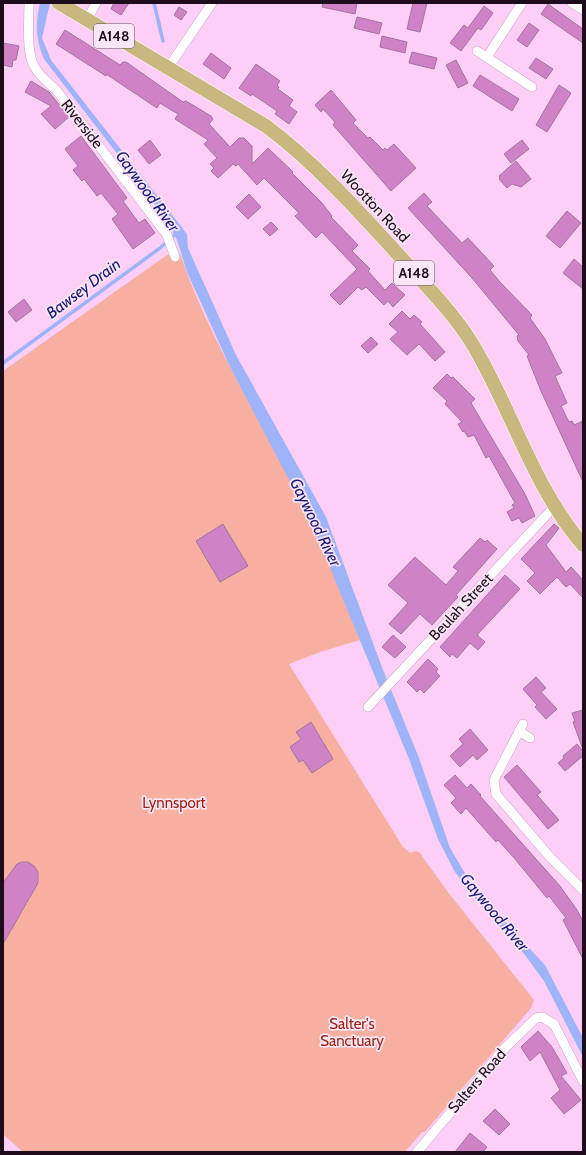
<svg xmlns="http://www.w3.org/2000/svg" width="586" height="1155" font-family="Cabin,sans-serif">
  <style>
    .green { fill: #f7afa1 }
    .water { fill: #9fb3f8 }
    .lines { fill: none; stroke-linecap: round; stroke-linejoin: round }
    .stream { stroke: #9fb3f8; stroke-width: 3.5 }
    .building { fill: #cf83c6; stroke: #a0759a }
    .minor-casing { stroke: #cfa2c9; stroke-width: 10 }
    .primary-casing { stroke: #fff; stroke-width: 15 }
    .minor { stroke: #fff; stroke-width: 9 }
    .primary { stroke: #c8b77f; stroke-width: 14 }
    .labels { text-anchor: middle; stroke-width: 3.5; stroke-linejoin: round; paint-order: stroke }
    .shield { fill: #f9e6f6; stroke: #5f4e5d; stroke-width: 1 }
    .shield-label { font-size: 14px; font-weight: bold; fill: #1d0d1c }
    .street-label { font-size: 15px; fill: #1d0d1c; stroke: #f9e6f6 }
    .park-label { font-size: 15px; fill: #9a2313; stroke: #f9e6f6 }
    .water-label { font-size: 16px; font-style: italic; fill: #171778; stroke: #f9e6f6 }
  </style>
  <rect width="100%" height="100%" fill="#fdcef6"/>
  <path class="green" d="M180,254C212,348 270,433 311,523C329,561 344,601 360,640L320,652L289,664L403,847L410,853L416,851L420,853L447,891L534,1000L531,1008L425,1132H422L405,1152H23L3,1134V371L167,255Z"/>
  <path class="water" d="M40,3H50L42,38L51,60L187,234L188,248L236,355L326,517L383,670L419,758L450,848L466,875L515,933L545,965L583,1038V1057L544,981L525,955L478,902L455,872L438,839L409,759L311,522L230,367L187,272L177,240L168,223L122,160L44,59C36,40 35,24 40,3Z"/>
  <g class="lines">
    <g class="stream">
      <path d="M154,3L163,41"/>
      <path d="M3,363L160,248L178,232"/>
    </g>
  </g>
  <g class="building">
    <path d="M114,3H129L121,15L111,9Z"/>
    <path d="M323,3H357L355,14L322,7Z"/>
    <path d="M413,3H427L420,32L407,29Z"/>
    <path d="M548,4L583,29V43L541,14Z"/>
    <path d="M484,6L493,13L481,30L478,28L461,51L450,43L464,25L468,28Z"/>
    <path d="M179,7L187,12L181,20L174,15Z"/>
    <path d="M357,17L382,23L379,34L354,28Z"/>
    <path d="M529,23L539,30L527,47L517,40Z"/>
    <path d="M65,30L120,65L123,62H126L183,102L186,101L211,116L213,119L209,124L230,147L239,138H244L252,146V164L268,148L293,172L292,173L322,203L332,216L331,217L358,245L352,251L370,269L368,271L385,290L392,283L405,295L393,307L388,301L384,305L366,287L362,290L358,287L340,305L330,295L357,269L322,232L316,238L295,216L299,213L264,178L257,185L238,164L236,166L233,164L218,178L211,171L214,168L210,164L217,158L204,144L208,140L175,119L178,114L163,105L160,103L157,108L106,74V76L56,44Z"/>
    <path d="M382,36L407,42L405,53L380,47Z"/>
    <path d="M3,43L19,46L16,60H13L12,67L3,65Z"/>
    <path d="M412,52L437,58L434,69L409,63Z"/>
    <path d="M211,53L231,68L224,79L203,64Z"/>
    <path d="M536,58L553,69L546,79L529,68Z"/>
    <path d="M456,60L468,83L458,88L446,65Z"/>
    <path d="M256,64L280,81L277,85L279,87L278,89L293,100L289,106L297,112L289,124L275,114L277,111L252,94L251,96L239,88Z"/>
    <path d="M480,75L519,99L512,111L473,86Z"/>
    <path d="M31,81L49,92L69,117L55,129L41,114L51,106L25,92Z"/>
    <path d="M559,85L571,93L547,132L536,125Z"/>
    <path d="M331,90L356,120L353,123L368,138L370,137L383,150L385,148L387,150L394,144L416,168L391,191L333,125L335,122L323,109L321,112L315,105Z"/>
    <path d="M81,136L127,198L123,201L139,223L145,219L155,233L133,249L112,219L118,214L101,193L97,196L84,179L82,181L73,170L78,166L65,149Z"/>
    <path d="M150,140L161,155L149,164L138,150Z"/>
    <path d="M522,140L529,149L511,163L504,154Z"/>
    <path d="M516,161L531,179L521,187L512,184L507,188L499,179L500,178L499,176Z"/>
    <path d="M368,191L375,199L368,205L361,198Z"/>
    <path d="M424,193L432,202L427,206L462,243L468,238L494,266L490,270L500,282L532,315L530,318L545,339L562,373L555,376L567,403L561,406L569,422L572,421L574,425L583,421V482L541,391L527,356L529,355L518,341L517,336L519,335L472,278L408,208Z"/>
    <path d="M249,194L261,207L248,219L236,207Z"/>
    <path d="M567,211L581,223L560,248L546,236Z"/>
    <path d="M271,222L278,229L270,236L263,229Z"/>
    <path d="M574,259L583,267V289L563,273Z"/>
    <path d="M24,299L32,310L16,322L8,312Z"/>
    <path d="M402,311L410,319L414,315L422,322L420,324L445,352L435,361L419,344L407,355L390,339L398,332L389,324Z"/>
    <path d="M371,337L378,344L368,353L361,346Z"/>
    <path d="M447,374L451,378L453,377L475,399L471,403L525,494L535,516L522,523L519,518L512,521L507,512L514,508L512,505L515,503L489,456L486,458L474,435L468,437L464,431L463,432L458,424L462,422L445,404L447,401L433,388Z"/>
    <path d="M223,524L248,566L220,582L196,541Z"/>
    <path d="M554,524L559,528L546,545L566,572L571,567L583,580V598L570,584L566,587L557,577L540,594L527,581L535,573L521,559Z"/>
    <path d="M480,538L485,542L487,540L497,549L456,595L458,597L432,625L420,614L401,634L389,624L408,603L388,585L415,557L446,585L458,571L453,567Z"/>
    <path d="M505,575L520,589L477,635L485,642L478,650L470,643L457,658L452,654L450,657L440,647Z"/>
    <path d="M393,635L406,647L395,658L382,647Z"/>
    <path d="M428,659L438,669L436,672L440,676L424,693L420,689L417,692L407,682Z"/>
    <path d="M536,677L546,688L541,692L557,709L546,719L535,707L537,705L523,689Z"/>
    <path d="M583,710V746L582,747L573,722L575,721L572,713Z"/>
    <path d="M311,722L333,759L312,773L303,760L299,762L290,747L301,739L296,732Z"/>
    <path d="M470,729L488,750L477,760L473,755L460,767L450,756L463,744L459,739Z"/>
    <path d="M577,744L583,751V756L565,771L558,763L564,758L563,756Z"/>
    <path d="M517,765L541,792L537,795L559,820L548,829L504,777Z"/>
    <path d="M455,775L467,788L471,784L481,795L480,796L560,886L577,910L583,921V959L563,920L566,918L549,896L547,898L515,859L498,840L496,842L466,808L461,814L451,803L456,798L444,785Z"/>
    <path d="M22,862H28L34,866L38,872V883L3,944V883L17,864Z"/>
    <path d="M538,1031L552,1047L567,1073L561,1076L581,1100L564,1114L551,1098L560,1090L540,1052L530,1061L521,1047Z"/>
    <path d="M495,1109L510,1124L499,1135L483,1121Z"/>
    <path d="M470,1133L487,1147L483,1152H455Z"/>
  </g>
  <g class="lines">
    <g class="minor-casing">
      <g id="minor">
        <path d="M29,3C29,20 26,51 34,66C39,76 49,83 57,91L167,235L175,257"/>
        <path d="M572,3L583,10"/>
        <path d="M87,20L96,3"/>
        <path d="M477,51L532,87"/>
        <path d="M487,57L522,3"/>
        <path d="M168,68L212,3"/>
        <path d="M368,707L554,507"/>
        <path d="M523,724L494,780L496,794L549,856L583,890"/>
        <path d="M519,731L530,738"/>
        <path d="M417,1152L505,1048L536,1018L542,1017L554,1024L583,1081"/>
      </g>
    </g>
    <g class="primary-casing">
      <path id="primary" d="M59,3L266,126C318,165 362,215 406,263C429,289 455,315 473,345C512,410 533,487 583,545"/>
    </g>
    <use href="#minor" class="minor"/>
    <use href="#primary" class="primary"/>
  </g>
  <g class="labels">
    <g class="shield">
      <rect x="94" y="24" width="40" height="24" rx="3"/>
      <rect x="394" y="261" width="40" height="24" rx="3"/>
    </g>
    <g class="shield-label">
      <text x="114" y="41">A148</text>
      <text x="414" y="278">A148</text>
    </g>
    <g class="street-label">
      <text transform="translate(82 124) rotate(52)" y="5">Riverside</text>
      <text transform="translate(375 206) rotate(47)" y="5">Wootton Road</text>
      <text transform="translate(461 607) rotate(-47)" y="5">Beulah Street</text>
      <text transform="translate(477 1081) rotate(-49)" y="5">Salters Road</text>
    </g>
    <g class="park-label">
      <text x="174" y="808">Lynnsport</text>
      <text x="352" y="1029">Salter's<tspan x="352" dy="17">Sanctuary</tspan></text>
    </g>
    <g class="water-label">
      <text transform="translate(148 191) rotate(54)" y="6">Gaywood River</text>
      <text transform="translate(83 288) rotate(-37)" y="6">Bawsey Drain</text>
      <text transform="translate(316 522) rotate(64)" y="6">Gaywood River</text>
      <text transform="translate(495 912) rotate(50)" y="6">Gaywood River</text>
    </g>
  </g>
  <rect width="586" height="1155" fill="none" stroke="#1d0d1c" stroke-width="8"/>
</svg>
